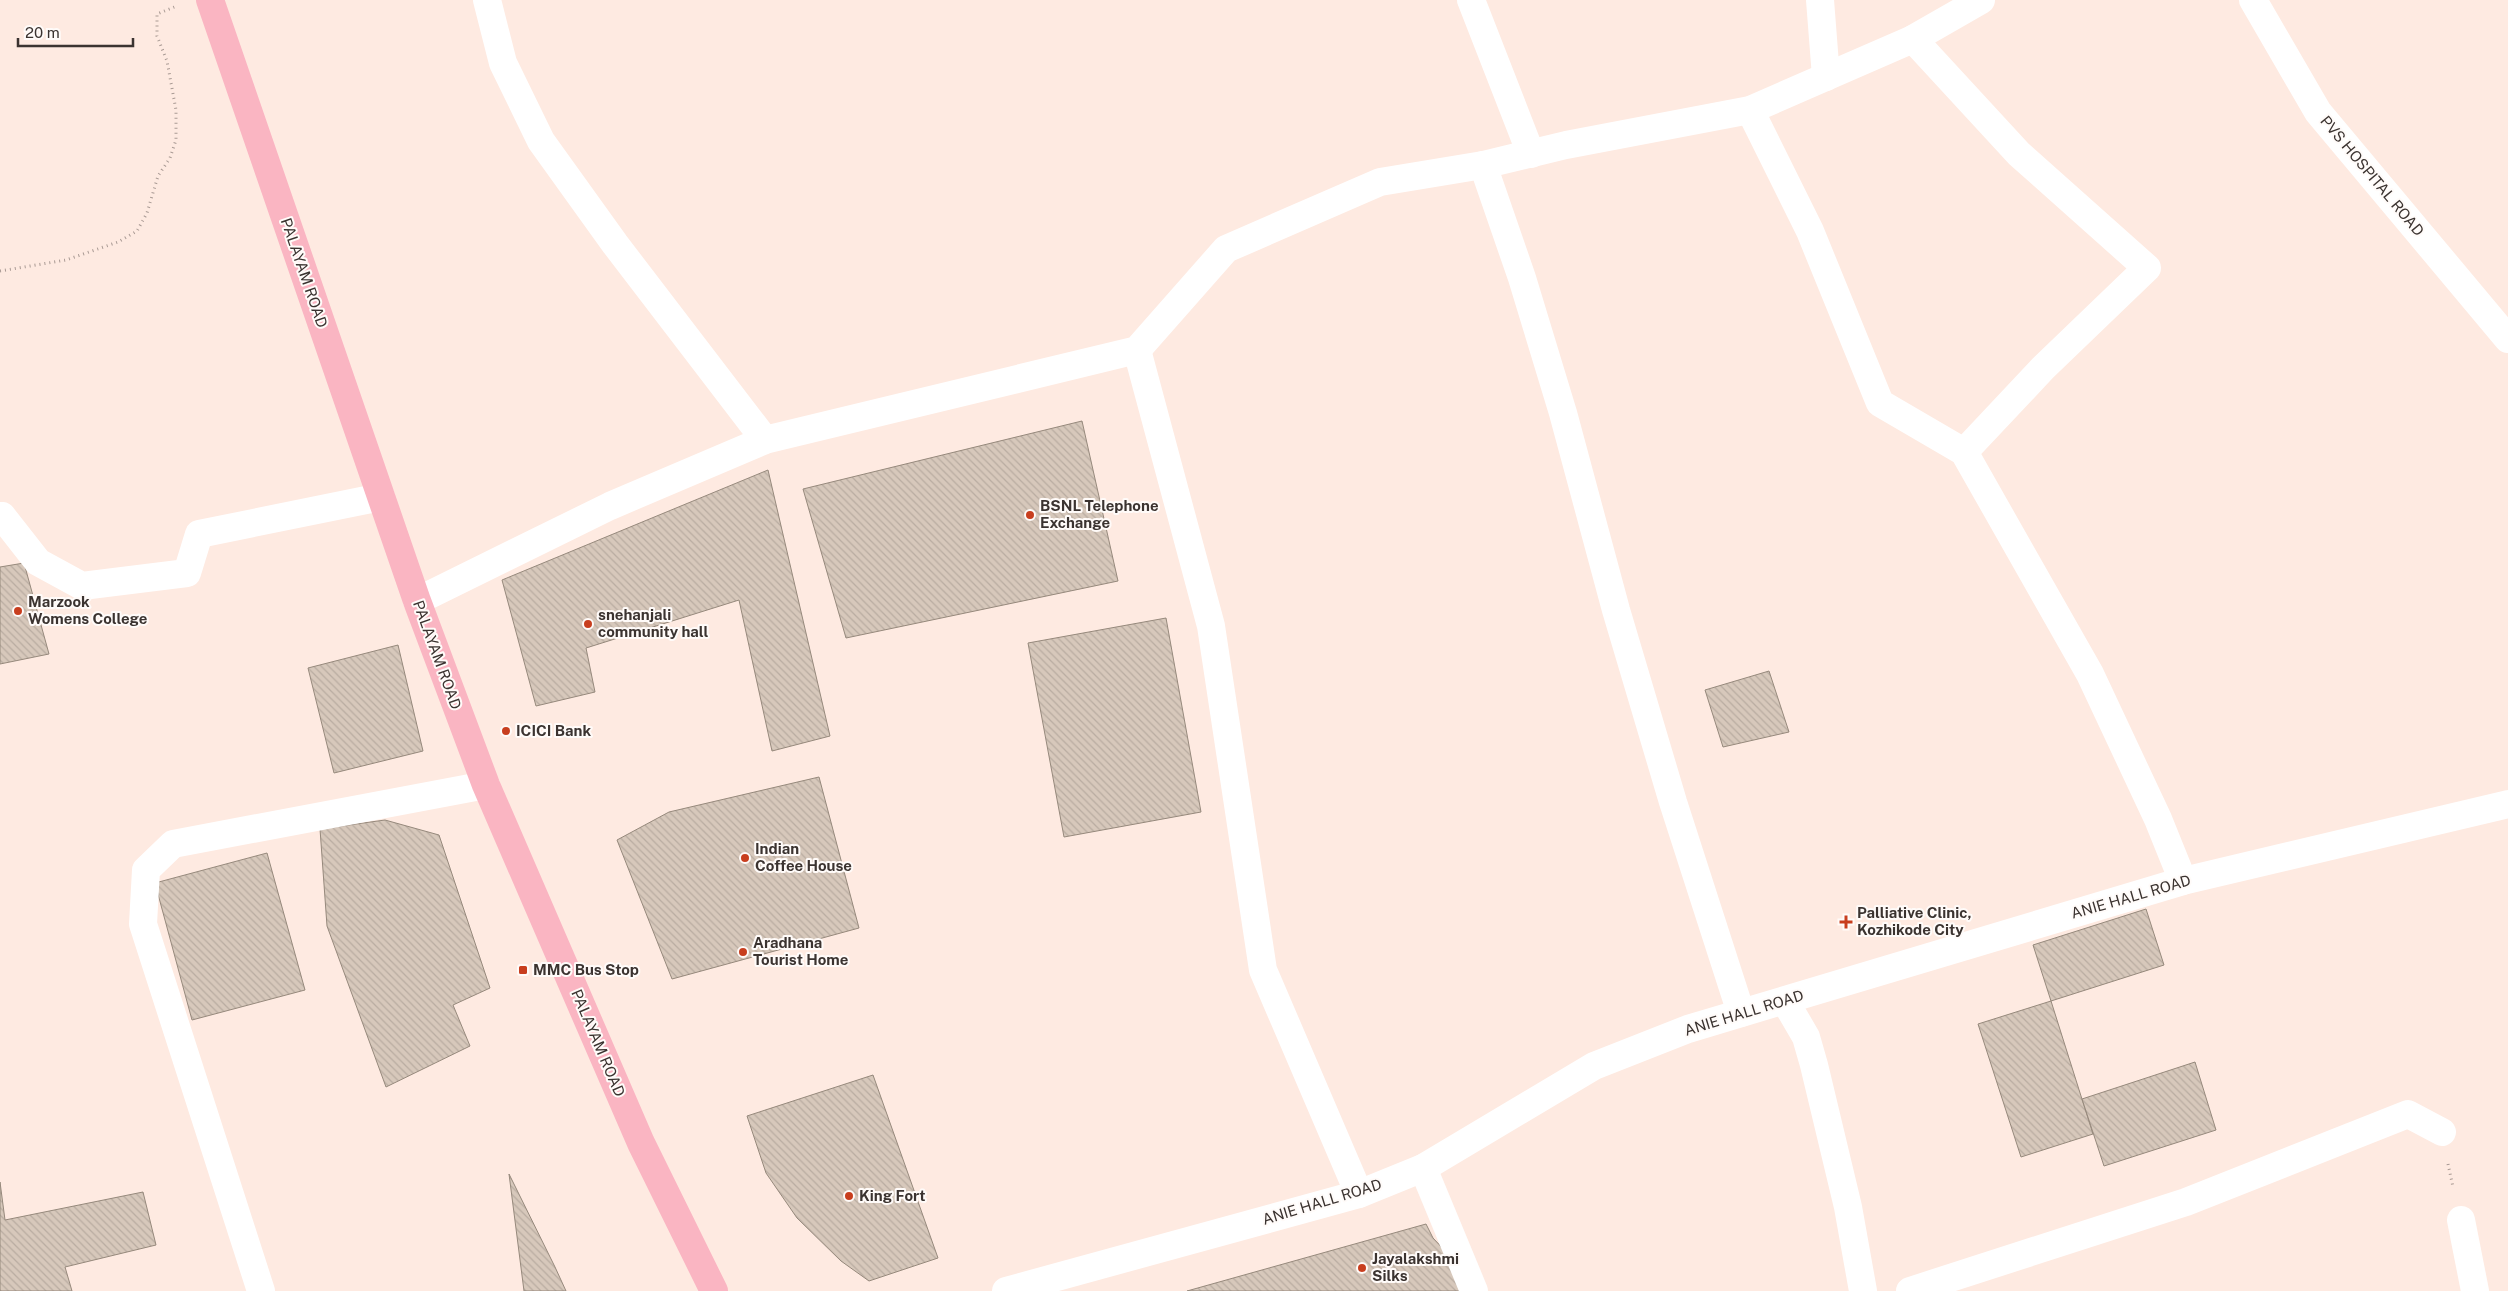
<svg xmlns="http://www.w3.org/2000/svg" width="2508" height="1291" font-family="'Public Sans',sans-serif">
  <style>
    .building { fill: url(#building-back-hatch); stroke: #96897c }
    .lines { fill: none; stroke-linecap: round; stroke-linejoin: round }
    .path { stroke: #a99a94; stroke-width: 3; stroke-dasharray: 1 4; stroke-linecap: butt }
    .minor { stroke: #fff; stroke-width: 28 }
    .major { stroke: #fab5c2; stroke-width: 28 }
    .poi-dot { fill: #c83e1e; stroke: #fffbf9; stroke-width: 2 }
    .labels { text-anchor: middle; stroke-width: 4; stroke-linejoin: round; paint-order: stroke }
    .street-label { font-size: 15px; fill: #3b3330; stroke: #fffbf9 }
    .poi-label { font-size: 15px; font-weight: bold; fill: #3b3330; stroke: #fffbf9; text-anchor: start }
  </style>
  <defs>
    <pattern id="building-back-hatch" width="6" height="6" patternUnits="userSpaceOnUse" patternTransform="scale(1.25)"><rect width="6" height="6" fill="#d7c8bb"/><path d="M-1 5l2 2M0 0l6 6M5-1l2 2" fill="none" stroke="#b9aca1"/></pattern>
  </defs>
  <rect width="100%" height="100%" fill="#feeae1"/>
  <g class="building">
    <path d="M1082,421L1118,581L846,638L803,489Z"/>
    <path d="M768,470L830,736L772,751L739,600L586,648L595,692L536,706L502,580Z"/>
    <path d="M24,563L49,654L0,664V567Z"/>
    <path d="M1166,618L1201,812L1064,837L1028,643Z"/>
    <path d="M398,645L423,751L334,773L308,668Z"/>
    <path d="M1769,671L1789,732L1723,747L1705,690Z"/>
    <path d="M819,777L859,928L672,979L617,840L669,812Z"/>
    <path d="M385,820L439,835L490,988L453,1005L470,1046L386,1087L327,926L320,829Z"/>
    <path d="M267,853L305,990L192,1020L155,883Z"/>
    <path d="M2146,909L2164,965L2051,1001L2033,945Z"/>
    <path d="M2051,1001L2093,1134L2021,1157L1978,1024Z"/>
    <path d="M2195,1062L2216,1130L2104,1166L2082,1099Z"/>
    <path d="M873,1075L938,1258L869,1281L841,1261L797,1218L766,1173L747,1116Z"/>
    <path d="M509,1174L555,1267L566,1291H524Z"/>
    <path d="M0,1182L5,1220L143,1192L156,1245L65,1267L72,1291H0Z"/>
    <path d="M1426,1224L1433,1238L1451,1257L1462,1291H1187Z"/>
  </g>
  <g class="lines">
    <g class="path">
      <path d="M0,271L66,260L118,242L137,231L147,213L158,176L170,158L176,140V110L167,61L157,36V14L177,6"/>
      <path d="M2448,1164L2453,1187"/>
    </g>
    <g class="minor">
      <path d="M487,0L503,63L541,141L615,244L765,440"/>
      <path d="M1471,0L1531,154"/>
      <path d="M1820,0L1826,77"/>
      <path d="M2253,0L2318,112L2508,339"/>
      <path d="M1913,39L2019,154L2147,268L2043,368L1964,452"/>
      <path d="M1750,110L1810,231L1880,403L1964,452L2090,674L2158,819L2183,881"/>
      <path d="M1483,165L1522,278L1563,413L1616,610L1673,802L1741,1013"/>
      <path d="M1137,350L1211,626L1263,970L1359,1194"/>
      <path d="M2,516L38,562L82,586L187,573L199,534L381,497"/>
      <path d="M417,601L610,506L765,440L1137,350L1226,249L1380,182L1483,165L1566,145L1750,110L1913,39L1981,0"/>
      <path d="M1785,1001L1806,1037L1814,1065L1848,1207L1863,1291"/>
      <path d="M1423,1168L1474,1291"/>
      <path d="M2461,1220L2475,1291"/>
      <path d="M261,1291L143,924L146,870L173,844L486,785"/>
      <path d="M1006,1291L1359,1194L1423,1168L1594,1066L1688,1029L2183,881L2508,804"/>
      <path d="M1910,1291L2186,1202L2408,1114L2442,1132"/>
    </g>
    <path class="major" d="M210,0L417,601L486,785L641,1143L714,1291"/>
  </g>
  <g class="poi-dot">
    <circle cx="1030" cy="515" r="5"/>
    <circle cx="18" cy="611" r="5"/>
    <circle cx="588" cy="624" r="5"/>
    <circle cx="506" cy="731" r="5"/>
    <circle cx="745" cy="858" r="5"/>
    <path d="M1843.5 914.5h5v5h5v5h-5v5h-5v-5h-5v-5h5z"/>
    <circle cx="743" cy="952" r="5"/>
    <rect x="518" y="965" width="10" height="10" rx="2.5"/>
    <circle cx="849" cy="1196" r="5"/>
    <circle cx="1362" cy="1268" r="5"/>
  </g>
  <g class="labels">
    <g class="street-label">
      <text transform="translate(2372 176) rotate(50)" y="5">PVS HOSPITAL ROAD</text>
      <text transform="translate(304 273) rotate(71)" y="5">PALAYAM ROAD</text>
      <text transform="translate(437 655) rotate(70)" y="5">PALAYAM ROAD</text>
      <text transform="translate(2131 897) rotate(-16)" y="5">ANIE HALL ROAD</text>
      <text transform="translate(1744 1013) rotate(-17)" y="5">ANIE HALL ROAD</text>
      <text transform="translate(598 1043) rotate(67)" y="5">PALAYAM ROAD</text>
      <text transform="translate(1322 1202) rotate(-17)" y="5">ANIE HALL ROAD</text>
    </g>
    <g class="poi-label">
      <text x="1040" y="511">BSNL Telephone<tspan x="1040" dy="17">Exchange</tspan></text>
      <text x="28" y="607">Marzook<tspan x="28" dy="17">Womens College</tspan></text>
      <text x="598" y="620">snehanjali<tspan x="598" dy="17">community hall</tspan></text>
      <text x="516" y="736">ICICI Bank</text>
      <text x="755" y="854">Indian<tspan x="755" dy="17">Coffee House</tspan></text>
      <text x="1857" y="918">Palliative Clinic,<tspan x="1857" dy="17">Kozhikode City</tspan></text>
      <text x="753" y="948">Aradhana<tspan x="753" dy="17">Tourist Home</tspan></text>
      <text x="533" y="975">MMC Bus Stop</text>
      <text x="859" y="1201">King Fort</text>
      <text x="1372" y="1264">Jayalakshmi<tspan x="1372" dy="17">Silks</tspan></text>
    </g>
  </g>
  <path d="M18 38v8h115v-8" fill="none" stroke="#3b3330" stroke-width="2.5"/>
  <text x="25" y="38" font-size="15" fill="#3b3330" stroke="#fffbf9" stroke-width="4" paint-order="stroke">20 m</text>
</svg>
